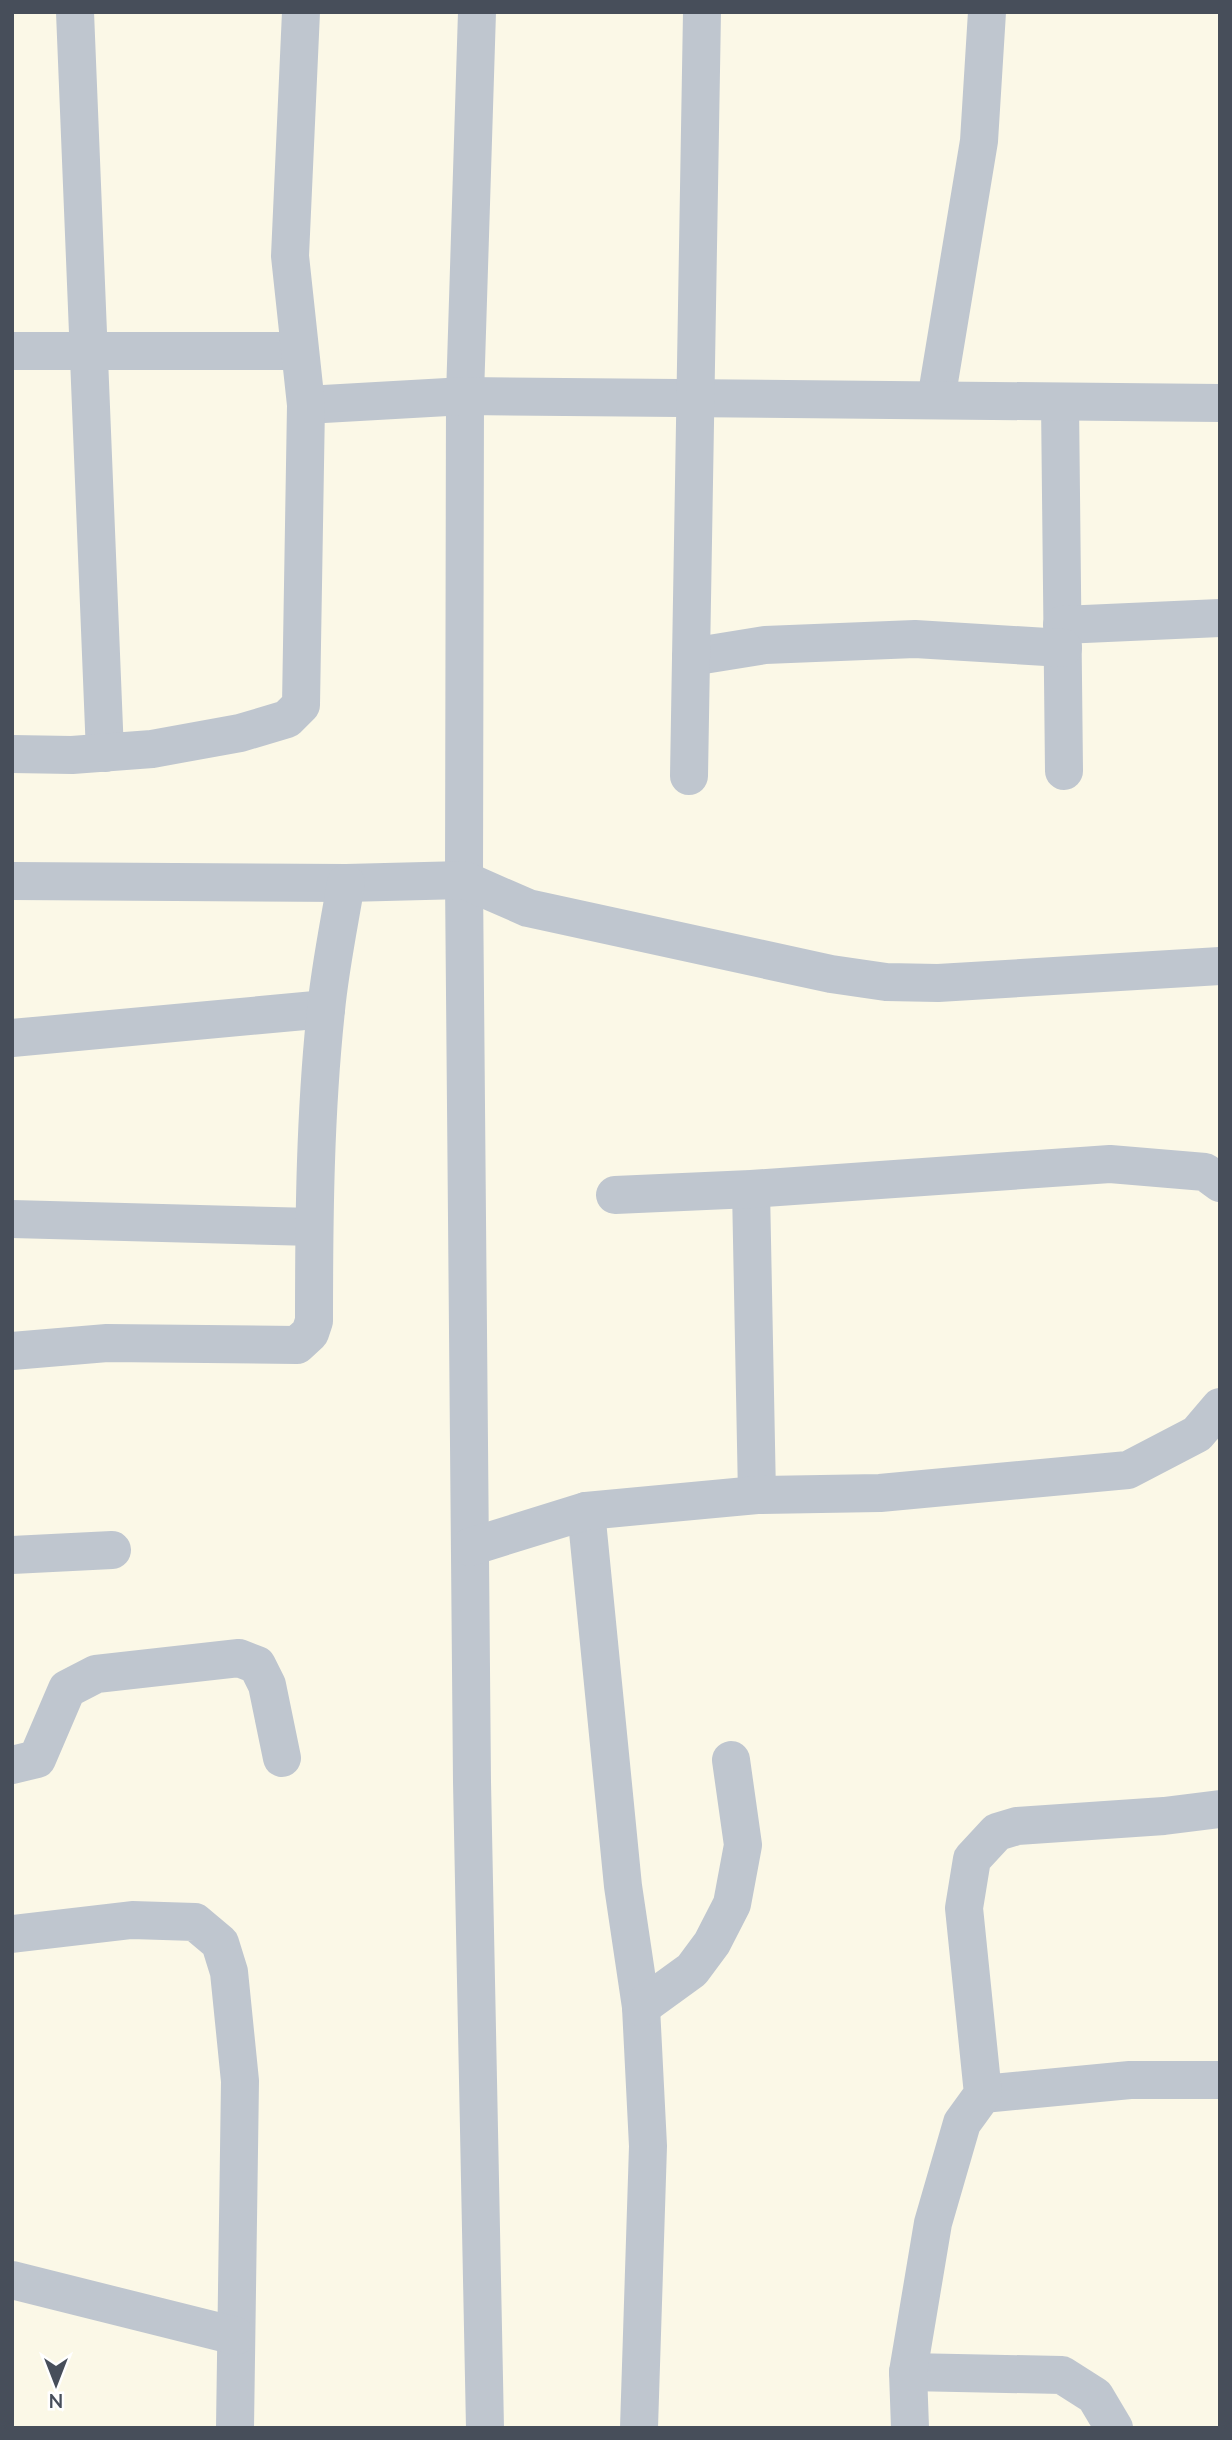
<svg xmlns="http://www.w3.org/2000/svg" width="1232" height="2440" font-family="Lato,sans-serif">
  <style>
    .commercial { fill: #fbf8e7 }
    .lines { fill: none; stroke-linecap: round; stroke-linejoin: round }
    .minor { stroke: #bfc6cf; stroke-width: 38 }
  </style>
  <rect width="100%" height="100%" fill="#f0eeed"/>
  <rect class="commercial" x="12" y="12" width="1208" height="2416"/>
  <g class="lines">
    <g class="minor">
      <path d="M75,12L105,753"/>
      <path d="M477,12L465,396L464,880L472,1782L485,2428"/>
      <path d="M12,351H299"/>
      <path d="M936,400L979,141L987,12"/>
      <path d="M1060,402L1064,771"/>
      <path d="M306,405L465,396L1220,403"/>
      <path d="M1062,625L1220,618"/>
      <path d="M691,657L765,645L915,639L1063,648"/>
      <path d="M12,754L72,755L152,749L240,733L287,719L301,705L306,405L290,256L301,12"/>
      <path d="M689,776L702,12"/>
      <path d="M12,881L346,883L464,880L528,908L831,974L886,982L938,983L1220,966"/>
      <path d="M12,1038L326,1009"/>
      <path d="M751,1189L757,1495"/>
      <path d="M615,1195L751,1189L1110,1164L1205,1172L1220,1183"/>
      <path d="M12,1219L314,1227"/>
      <path d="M12,1351L107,1343L297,1345L310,1333L314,1321C314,1217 315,1113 326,1010C330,968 339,925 346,883"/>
      <path d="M586,1511L623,1886L641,2007L648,2146L639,2428"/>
      <path d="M470,1547L586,1511L757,1495L880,1493L1128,1470L1197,1434L1220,1407"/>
      <path d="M12,1555L112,1550"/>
      <path d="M12,1765L37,1759L67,1689L96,1674L239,1658L257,1665L267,1685L282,1758"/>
      <path d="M12,1934L132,1920L195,1922L220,1943L229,1972L240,2081L235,2428"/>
      <path d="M641,2007L692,1970L712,1943L732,1904L743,1845L731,1760"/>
      <path d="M983,2094L1130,2080H1220"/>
      <path d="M12,2280L236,2336"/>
      <path d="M908,2372L1062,2375L1095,2396L1114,2428"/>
      <path d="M910,2428L908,2372L933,2223L962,2123L983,2094L964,1908L972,1859L997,1832L1017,1826L1164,1816L1220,1809"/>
    </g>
  </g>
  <rect width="1232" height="2440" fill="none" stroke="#474e5a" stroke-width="28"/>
  <g transform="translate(56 2384) rotate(180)" stroke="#ffffff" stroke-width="5" paint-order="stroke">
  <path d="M0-5L12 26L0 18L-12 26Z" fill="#474e5a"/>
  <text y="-10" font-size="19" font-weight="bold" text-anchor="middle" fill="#474e5a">N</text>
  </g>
</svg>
